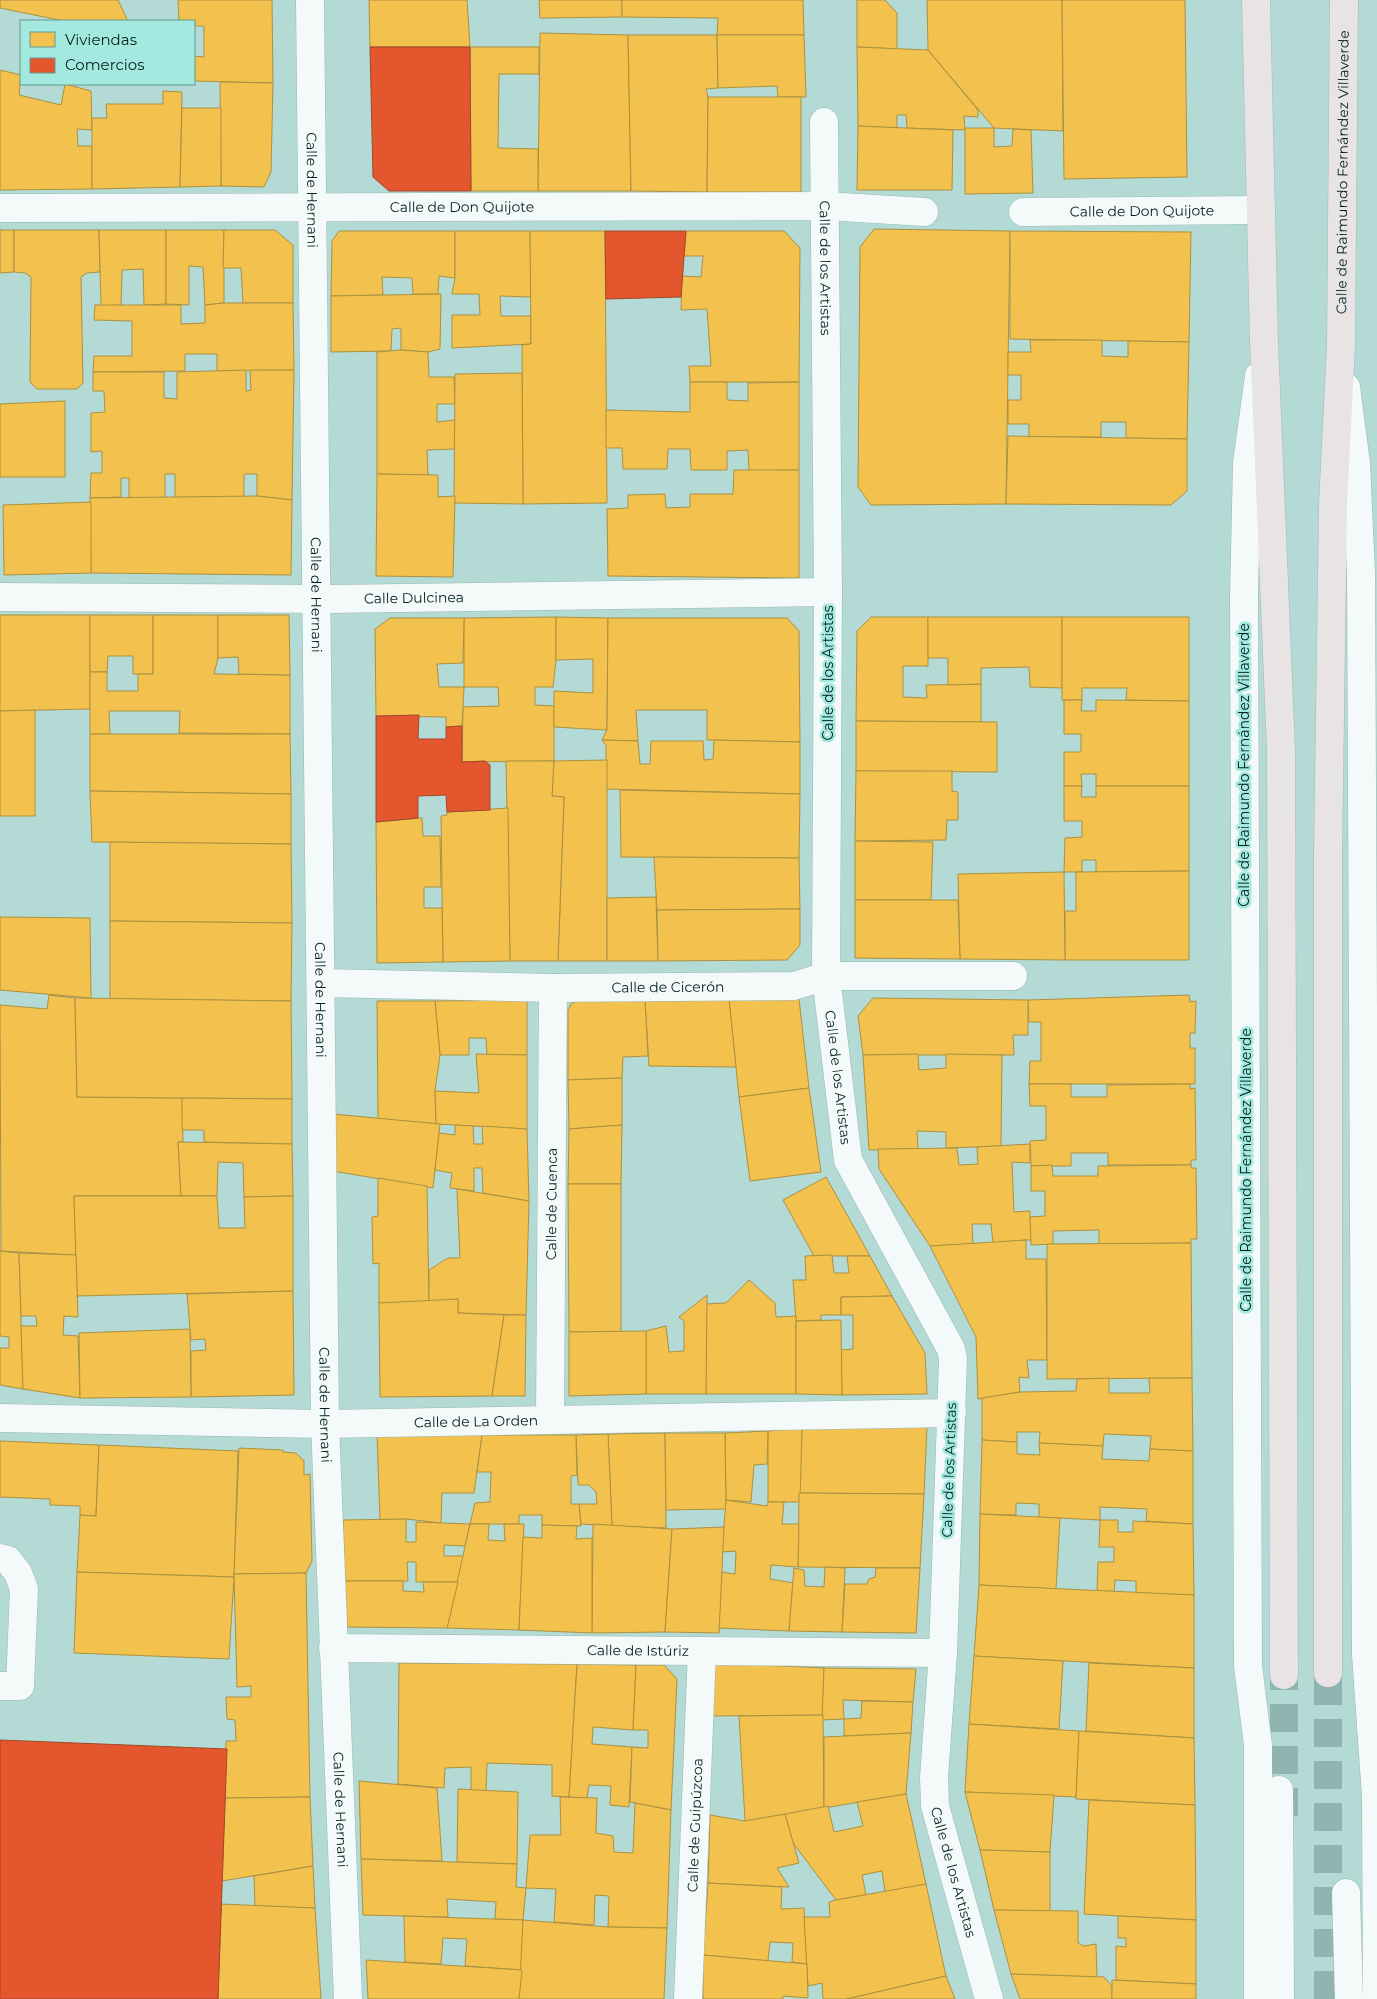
<svg xmlns="http://www.w3.org/2000/svg" width="1377" height="1999" font-family="Montserrat,sans-serif">
  <style>
    .homes { fill: #f2c14e; stroke: #ab9140 }
    .shops { fill: #e4572e; stroke: #a14729 }
    .lines { fill: none; stroke-linecap: round; stroke-linejoin: round }
    .major-tunnel { stroke: #90b5b0; stroke-width: 28; stroke-dasharray: 28 14; stroke-linecap: butt }
    .minor-casing { stroke: #9ab8b4; stroke-width: 29 }
    .major-casing { stroke: #a5b9b6; stroke-width: 29 }
    .minor { stroke: #f4f9f9; stroke-width: 28 }
    .major { stroke: #e8e4e6; stroke-width: 28 }
    .labels { text-anchor: middle; stroke-width: 5; stroke-linejoin: round; paint-order: stroke }
    .street-label { font-size: 14px; fill: #04211e; stroke: #a4e9df }
  </style>
  <rect width="100%" height="100%" fill="#b3dad4"/>
  <g class="homes">
    <path d="M0,0H118L128,21H64L0,8Z"/>
    <path d="M178,0H272L273,83L194,81V56L204,57V26H194V21H179Z"/>
    <path d="M369,0H467L470,47H370Z"/>
    <path d="M539,0H622V17L540,18Z"/>
    <path d="M622,0H803L804,35H717L718,18L622,17Z"/>
    <path d="M857,0H885L897,13V49L857,47Z"/>
    <path d="M927,0H1062L1063,131L994,128L928,50Z"/>
    <path d="M1062,0H1185L1187,177L1064,179Z"/>
    <path d="M540,33L628,35L631,191H538Z"/>
    <path d="M628,35H717L718,88L706,89L708,97L707,192L631,191Z"/>
    <path d="M717,35H804L806,97H778L777,86L718,88Z"/>
    <path d="M470,47H539V74H499L498,148L538,149V191H471Z"/>
    <path d="M857,47L928,50L978,110V117L964,116L965,130L907,128L906,115H897V128L858,126Z"/>
    <path d="M0,70L21,75L19,95L61,105L65,84L91,91L92,130L77,129L78,146H92V189L0,190Z"/>
    <path d="M220,82L273,83L271,172L264,187L221,186Z"/>
    <path d="M163,91L182,92L180,187L92,189V118H107L106,104H163Z"/>
    <path d="M708,97H801V192H707Z"/>
    <path d="M182,108H221V186L180,187Z"/>
    <path d="M858,126L953,130L952,190H857Z"/>
    <path d="M965,128H994V147L1012,146L1013,129L1031,130L1033,193L965,194Z"/>
    <path d="M874,229L1010,231L1006,504L871,505L858,487L860,247Z"/>
    <path d="M0,230H14V272L0,273Z"/>
    <path d="M14,230H99L100,272L87,273L81,277L83,383L77,389H37L30,382L31,277L25,273L14,272Z"/>
    <path d="M99,230H166V304L144,305L143,269L122,270L121,305L101,306Z"/>
    <path d="M166,230H224V303L205,305L203,267L189,266V305L166,304Z"/>
    <path d="M224,230H275L293,245V303H243L241,268H223Z"/>
    <path d="M339,231H455V278L439,276L438,294H413L412,278L382,277L383,295L331,296L332,241Z"/>
    <path d="M455,231H530L531,297L500,296L501,316H531V344L452,348V315H480L479,294H452L455,278Z"/>
    <path d="M530,231H605L607,503L523,504L522,345L531,344Z"/>
    <path d="M686,231H784L800,248L799,382H690L689,366H711L707,309L681,310L682,276L701,277L703,256H684Z"/>
    <path d="M1010,231L1191,232L1189,342L1010,339Z"/>
    <path d="M441,294L440,349L428,352L401,350V328L392,329L391,351L331,352V296Z"/>
    <path d="M224,303H293L294,370L217,371V354H185V371L93,372L94,356H132V321L94,320L95,305H181V324L205,323V305Z"/>
    <path d="M1030,340H1102V356L1128,357V341L1189,342L1187,439L1126,438V422H1101V437H1029V424H1008V400H1021V375H1008V352H1031Z"/>
    <path d="M401,350L428,352L429,377H454L455,404H437V422L455,420V449L427,450L428,475L377,474V352Z"/>
    <path d="M246,370V391L251,390L250,370H294L292,500L257,496V474H244V498H175V474H165V499H129V478H121V497L90,498L91,473H102V451L91,452V413L105,412L104,391H93V372H164V398L177,399V372Z"/>
    <path d="M522,373L523,504L454,503L455,374Z"/>
    <path d="M690,382H727V400L748,401V383L799,382V470L749,471L748,450L727,451V470H691L690,449H668L667,469H623L622,448H606V410L690,412Z"/>
    <path d="M65,401V477H0V404Z"/>
    <path d="M1008,436L1187,439V491L1171,505L1006,504Z"/>
    <path d="M734,470H799V578L608,576L607,509L628,508V495L665,494L666,508L690,507V494H733Z"/>
    <path d="M377,474L438,475V497L455,496L453,577L376,576Z"/>
    <path d="M257,496L292,500L291,575L91,573L90,498Z"/>
    <path d="M91,502V573L4,575L3,505Z"/>
    <path d="M0,615H90V709L0,711Z"/>
    <path d="M90,615H153V674H133V656H108L107,672H90Z"/>
    <path d="M153,615H218V658L214,674L290,675V734L179,733L180,711H109L110,734H90V672H107V691H138V674H153Z"/>
    <path d="M218,615H289L290,675L239,674L238,657L218,658Z"/>
    <path d="M556,617V660L553,687H535V705L554,706V761L462,762L463,707L499,706L498,687H464V618Z"/>
    <path d="M556,617L608,618L607,730L554,727V691L593,693V659L556,660Z"/>
    <path d="M871,617H928V666H903V697L927,698L926,685L981,684V722L856,721L857,631Z"/>
    <path d="M928,617H1062V688L1030,687L1029,667L981,668V684L948,685V658H928Z"/>
    <path d="M1062,617H1189V701L1126,700L1127,688H1082V700H1062Z"/>
    <path d="M390,618H464L463,663L437,664L439,687H464L462,726L446,727V717L376,716L375,629Z"/>
    <path d="M608,618H787L799,631L800,742L707,740V710H636L638,741L602,740L607,730Z"/>
    <path d="M1064,700H1082L1081,711H1096V700L1189,701V786H1096V774H1081L1082,786H1064V752H1081V734H1064Z"/>
    <path d="M35,710V816H0V711Z"/>
    <path d="M856,721L997,722V772L856,771Z"/>
    <path d="M90,734H290L291,794L90,791Z"/>
    <path d="M602,740L638,741L640,764H650L651,741H703L704,760L713,759L714,740L800,742V794L606,789V745Z"/>
    <path d="M607,760V961H558L564,797L552,796L554,761Z"/>
    <path d="M506,761H554L552,796L564,797L558,961H510Z"/>
    <path d="M856,771H952V791L958,792V820H947L946,840L855,841Z"/>
    <path d="M1064,786H1082L1081,797H1096V786H1189V871L1096,872V860H1082V872H1064L1065,838L1082,837V821H1064Z"/>
    <path d="M620,790L800,794L799,858L621,857Z"/>
    <path d="M90,791L291,794V844L92,842Z"/>
    <path d="M508,808L510,961L443,962L441,816L447,815V812Z"/>
    <path d="M422,818L423,836H440L441,887H424V908H442L443,962L377,963L376,822Z"/>
    <path d="M855,841L933,842L931,900H855Z"/>
    <path d="M110,842L291,844L292,923L110,921Z"/>
    <path d="M654,857L799,858L800,909L657,910Z"/>
    <path d="M1189,871V960H1065V911H1076V872Z"/>
    <path d="M1064,872L1065,960L960,959L958,874Z"/>
    <path d="M656,897L658,961H607V898Z"/>
    <path d="M855,900H958L960,959L855,958Z"/>
    <path d="M800,909V945L787,960L658,961L657,910Z"/>
    <path d="M0,917L90,918L91,998L0,990Z"/>
    <path d="M110,921L292,923L291,1001L110,999Z"/>
    <path d="M49,995L75,998L77,1097L182,1098L183,1142H178L181,1196H74L76,1255L1,1251L0,1005L47,1009Z"/>
    <path d="M1189,995L1190,1002L1196,1001L1195,1033H1190V1048H1195V1084H1029L1030,1061H1041V1022H1029L1028,1000Z"/>
    <path d="M75,998L291,1001L292,1099L77,1097Z"/>
    <path d="M873,998L1028,1000V1035H1013L1014,1055H863L858,1016Z"/>
    <path d="M729,999H799L809,1088L739,1097Z"/>
    <path d="M729,999L736,1067L649,1066L645,1000Z"/>
    <path d="M527,1000V1055H487L486,1038H469V1055H440L435,1001Z"/>
    <path d="M645,1000L648,1056L623,1057L622,1078L568,1080V1010L571,1004L577,1001Z"/>
    <path d="M377,1001H435L440,1055L435,1091L436,1124L378,1119Z"/>
    <path d="M476,1054L527,1055V1129L436,1124L435,1091L479,1093Z"/>
    <path d="M918,1054L919,1070L946,1068V1054L1002,1055L1001,1146L946,1148V1132L917,1131L918,1149L869,1150L863,1055Z"/>
    <path d="M622,1078V1125L569,1129L568,1080Z"/>
    <path d="M1029,1084H1071V1097H1107V1085L1190,1084V1089L1195,1088L1196,1160H1191V1165H1108V1153H1071V1166H1031L1030,1141L1046,1140V1106H1030Z"/>
    <path d="M809,1088L821,1172L750,1181L739,1097Z"/>
    <path d="M182,1098L292,1099V1144L204,1142V1130H182Z"/>
    <path d="M333,1114L440,1124L433,1188L333,1171Z"/>
    <path d="M455,1125L473,1126L474,1144H483L482,1126L527,1129L529,1201L483,1193L482,1168H474V1191L450,1188L452,1173L435,1170L439,1133L455,1135Z"/>
    <path d="M622,1125L621,1184H568L569,1129Z"/>
    <path d="M178,1142L292,1144L293,1196L244,1197L243,1163L218,1162L217,1196H181Z"/>
    <path d="M1030,1144V1163L1012,1162L1014,1212L1030,1211L1031,1240H1026L993,1243L991,1224H972L973,1244L930,1246L879,1169L878,1149L957,1148L959,1165L978,1164L977,1147Z"/>
    <path d="M1052,1165L1053,1176H1098V1166L1191,1165V1168H1196L1197,1239H1191V1243L1099,1244V1230L1053,1231V1244L1031,1245L1030,1217L1045,1216V1191H1031V1166Z"/>
    <path d="M826,1177L850,1220L870,1256H814L783,1200Z"/>
    <path d="M378,1178L427,1186L429,1302L379,1303V1263L373,1264L372,1217L378,1216Z"/>
    <path d="M568,1184H621V1332H569Z"/>
    <path d="M457,1189L529,1201L526,1315L458,1313V1299L429,1302V1270L448,1258H460Z"/>
    <path d="M74,1196H217L219,1228H245L244,1197L293,1196V1291L77,1296Z"/>
    <path d="M1026,1240V1259H1046L1047,1360H1027L1029,1378L1019,1377L1020,1392L978,1399L976,1337L930,1246Z"/>
    <path d="M1191,1243L1192,1378L1047,1379V1244Z"/>
    <path d="M0,1251L19,1253L23,1389L0,1385V1348H9V1337L0,1336Z"/>
    <path d="M19,1253L76,1255L78,1317L64,1316L63,1335L78,1336L80,1398L23,1389L21,1326H37L36,1316H21Z"/>
    <path d="M832,1255L834,1273H849L847,1256H870L892,1296L841,1297V1315H821V1320L796,1321L793,1280H806L805,1256Z"/>
    <path d="M749,1280L775,1303L776,1317L796,1316V1394H706V1304L726,1303Z"/>
    <path d="M293,1291L294,1395L191,1397V1351L206,1350L205,1339L191,1340L187,1294Z"/>
    <path d="M707,1295L706,1394H646V1331L666,1326L669,1352L684,1351V1321L679,1317Z"/>
    <path d="M892,1296L925,1353L927,1394L842,1395L841,1350L853,1349V1315H841V1297Z"/>
    <path d="M458,1299V1313L504,1315L492,1396L380,1397L379,1303Z"/>
    <path d="M504,1315H526L525,1396H492Z"/>
    <path d="M841,1320L842,1395L796,1394V1321Z"/>
    <path d="M190,1329L191,1397L80,1398L79,1333Z"/>
    <path d="M646,1331V1394L569,1396V1332Z"/>
    <path d="M1109,1378V1393H1150L1149,1378H1192L1193,1451L1150,1449L1151,1436L1104,1434L1103,1446L1039,1443L1040,1432H1017V1442L982,1440V1398L1020,1392L1076,1391L1077,1379Z"/>
    <path d="M927,1426L924,1494L799,1493L802,1428Z"/>
    <path d="M802,1428L800,1502H768V1431Z"/>
    <path d="M768,1431L767,1464L754,1465L751,1502L726,1500L725,1433Z"/>
    <path d="M377,1433L482,1435L474,1493H442L441,1523L406,1519L380,1520Z"/>
    <path d="M665,1433L666,1528L612,1526L608,1434Z"/>
    <path d="M665,1433H725L726,1509L666,1510Z"/>
    <path d="M608,1434L612,1526L581,1524L579,1504H597L596,1492L589,1485H578L576,1435Z"/>
    <path d="M482,1435H576L577,1475L571,1476V1504H579L581,1526L542,1525V1515H519V1524H470L475,1503L490,1502L491,1472H477Z"/>
    <path d="M982,1440L1017,1442V1454L1040,1455L1039,1443L1103,1446L1102,1459L1149,1461L1150,1449L1193,1451V1524L1146,1521L1147,1509L1100,1507V1520L1039,1517V1504L1016,1503V1515L980,1514Z"/>
    <path d="M0,1441L99,1445L96,1516L80,1515V1506L50,1505V1499L0,1497Z"/>
    <path d="M99,1445L238,1451L234,1577L77,1572L80,1515L96,1516Z"/>
    <path d="M239,1448L283,1450V1452L296,1453L304,1461V1475L310,1474L312,1561L306,1573L234,1574Z"/>
    <path d="M799,1493L924,1494L920,1568L798,1567Z"/>
    <path d="M726,1500L767,1506L768,1502H784L782,1524H799L798,1567L771,1565L770,1579L793,1583L789,1631L719,1628L721,1572L735,1574L736,1551L722,1552Z"/>
    <path d="M980,1514L1060,1518L1056,1589L979,1585Z"/>
    <path d="M406,1519V1542H416V1522L470,1524L465,1546L444,1545V1556H464L458,1582H416V1562H407L408,1581H345L343,1520Z"/>
    <path d="M1100,1520H1118V1532H1133V1521L1193,1524L1194,1595L1136,1593V1581L1115,1580L1114,1592L1097,1591L1098,1562H1114V1547H1099Z"/>
    <path d="M470,1524H489L488,1540L505,1541L504,1524H524L519,1630L447,1628Z"/>
    <path d="M593,1524L672,1529L665,1632L592,1633Z"/>
    <path d="M542,1525L577,1526L576,1539L592,1538V1633L519,1630L523,1537L542,1538Z"/>
    <path d="M724,1527L719,1633L665,1632L672,1529Z"/>
    <path d="M825,1567L845,1568L842,1632L789,1631L794,1568L804,1570L805,1586L824,1587Z"/>
    <path d="M876,1568H920L916,1633L842,1632L845,1584H867L869,1579L875,1577Z"/>
    <path d="M77,1572L234,1577L229,1659L74,1653Z"/>
    <path d="M306,1573L310,1797L225,1798L226,1741H236L235,1720L227,1719L226,1697H251V1686L237,1687L234,1574Z"/>
    <path d="M345,1581H403V1591L424,1592L423,1582H458L447,1628L347,1627Z"/>
    <path d="M979,1585L1194,1595V1668L974,1656Z"/>
    <path d="M974,1656L1063,1661L1059,1729L969,1724Z"/>
    <path d="M399,1663L577,1664L569,1797L552,1796V1765L487,1763L486,1791L471,1790V1767L445,1768L444,1788L398,1784Z"/>
    <path d="M713,1663L824,1668L823,1715L712,1716Z"/>
    <path d="M1089,1663L1194,1668V1738L1086,1731Z"/>
    <path d="M577,1664L636,1665L633,1730L593,1727L592,1744L632,1747L629,1807L610,1805L611,1786L589,1785L587,1798L569,1797Z"/>
    <path d="M636,1665H664L677,1679L671,1810L630,1802L632,1747L648,1748V1730H633Z"/>
    <path d="M824,1668L916,1669L913,1702L843,1700L844,1719L822,1720Z"/>
    <path d="M862,1701L913,1702L911,1733L844,1736V1719L861,1718Z"/>
    <path d="M823,1715L824,1808L745,1821L739,1716Z"/>
    <path d="M969,1724L1079,1731L1076,1797L965,1792Z"/>
    <path d="M1079,1731L1194,1738L1195,1805L1076,1799Z"/>
    <path d="M911,1733L906,1794L824,1808V1737Z"/>
    <path d="M359,1781L437,1788L442,1861L361,1859Z"/>
    <path d="M458,1789L518,1792L517,1864L457,1862Z"/>
    <path d="M965,1792L1054,1795L1050,1852L980,1850Z"/>
    <path d="M906,1794L926,1884L885,1892L882,1871L862,1875L866,1895L836,1900L793,1843L785,1814L828,1806L834,1832L863,1826L857,1802Z"/>
    <path d="M310,1797L313,1866L222,1881L225,1798Z"/>
    <path d="M560,1797L597,1798L596,1833L613,1836L614,1852L633,1853L635,1803L671,1810L667,1928L608,1927L609,1896L595,1895L594,1925L554,1922L556,1889L526,1888L530,1835H561Z"/>
    <path d="M1089,1800L1195,1805L1196,1920L1084,1914Z"/>
    <path d="M785,1814L799,1863L777,1868L789,1887L708,1883L710,1815L745,1821Z"/>
    <path d="M980,1850L1050,1852V1911L994,1910Z"/>
    <path d="M361,1859L517,1864L516,1887L526,1888L523,1920L495,1919L496,1902L447,1899L448,1917L363,1915Z"/>
    <path d="M313,1866L315,1908L255,1906L254,1876Z"/>
    <path d="M708,1883L782,1887L781,1909L804,1908L807,1964L792,1962L793,1943L770,1942L768,1961L703,1955Z"/>
    <path d="M926,1884L946,1976L847,1999H823L822,1983L808,1986L804,1917H830L829,1902L836,1900Z"/>
    <path d="M221,1904L315,1908L321,1999H218Z"/>
    <path d="M994,1910L1078,1911V1943L1084,1946L1096,1944L1097,1977L1011,1974Z"/>
    <path d="M404,1916L523,1920L522,1970L465,1966L467,1939L443,1938L441,1964L405,1962Z"/>
    <path d="M1118,1916L1196,1920V1984L1116,1980V1946L1126,1947V1938H1118Z"/>
    <path d="M523,1920L608,1927L667,1928L664,1999H519Z"/>
    <path d="M703,1955L807,1964L808,1998L783,1996V1999H703Z"/>
    <path d="M366,1960L522,1970L519,1999H368Z"/>
    <path d="M1011,1974L1104,1977L1112,1986V1999H1020Z"/>
    <path d="M946,1976L955,1999H847Z"/>
    <path d="M1112,1980L1196,1984V1999H1112Z"/>
  </g>
  <g class="shops">
    <path d="M370,47H470L471,191H389L373,177Z"/>
    <path d="M605,231H686L681,297L606,299Z"/>
    <path d="M419,715L418,739H446V727L462,726V762L485,761L490,765V810L447,812L446,795L418,796V818L376,822V716Z"/>
    <path d="M0,1740L227,1749L218,1999H0Z"/>
  </g>
  <g class="lines">
    <g class="major-tunnel">
      <path d="M1284,1816V1675"/>
      <path d="M1328,1999V1673"/>
    </g>
    <g class="minor-casing">
      <g id="minor">
        <path id="s1" d="M310,0L325,1424L348,1999"/>
        <path id="s2" d="M824,122L828,592L826,976L848,1160L951,1349L953,1359L943,1653L934,1777L935,1806L989,1999"/>
        <path id="s3" d="M0,208L826,206L924,212"/>
        <path id="s4" d="M1023,212L1261,210"/>
        <path d="M1346,387L1356,463L1361,573L1366,1655L1376,1796L1377,1999"/>
        <path id="s5" d="M0,597L329,599L828,592"/>
        <path id="s6" d="M322,983L553,988L794,986L826,976H1013"/>
        <path id="s7" d="M0,1418L325,1424L952,1413"/>
        <path id="s8" d="M550,1419L553,988"/>
        <path d="M0,1558L8,1560L18,1573L24,1589L20,1686H0"/>
        <path id="s9" d="M333,1648L943,1653"/>
        <path d="M1279,1790L1280,1999"/>
        <path d="M1346,1893L1349,1999"/>
        <path id="s10" d="M688,1999L702,1651"/>
        <path d="M1258,1999V1745L1248,1666L1244,597L1247,463L1259,376"/>
      </g>
    </g>
    <g class="major-casing">
      <g id="major">
        <path d="M1256,0L1264,342L1281,750L1284,1675"/>
        <path id="s11" d="M1328,1673V855L1333,504L1341,345L1344,0"/>
      </g>
    </g>
    <use href="#minor" class="minor"/>
    <use href="#major" class="major"/>
  </g>
  <g class="labels">
    <g class="street-label">
      <text dy="5" stroke="none"><textPath href="#s11" startOffset="1501">Calle de Raimundo Fernández Villaverde</textPath></text>
      <text dy="5" stroke="none"><textPath href="#s1" startOffset="190">Calle de Hernani</textPath></text>
      <text dy="5" stroke="none"><textPath href="#s3" startOffset="462">Calle de Don Quijote</textPath></text>
      <text dy="5" stroke="none"><textPath href="#s4" startOffset="119">Calle de Don Quijote</textPath></text>
      <text dy="5" stroke="none"><textPath href="#s2" startOffset="146">Calle de los Artistas</textPath></text>
      <text dy="5" stroke="none"><textPath href="#s1" startOffset="595">Calle de Hernani</textPath></text>
      <text dy="5" stroke="none"><textPath href="#s5" startOffset="414">Calle Dulcinea</textPath></text>
      <text transform="translate(828 673) rotate(-90)" y="5">Calle de los Artistas</text>
      <text transform="translate(1244 765) rotate(-90)" y="5">Calle de Raimundo Fernández Villaverde</text>
      <text dy="5" stroke="none"><textPath href="#s6" startOffset="346">Calle de Cicerón</textPath></text>
      <text dy="5" stroke="none"><textPath href="#s1" startOffset="1000">Calle de Hernani</textPath></text>
      <text dy="5" stroke="none"><textPath href="#s2" startOffset="956">Calle de los Artistas</textPath></text>
      <text transform="translate(1246 1170) rotate(-90)" y="5">Calle de Raimundo Fernández Villaverde</text>
      <text dy="5" stroke="none"><textPath href="#s8" startOffset="215">Calle de Cuenca</textPath></text>
      <text dy="5" stroke="none"><textPath href="#s1" startOffset="1405">Calle de Hernani</textPath></text>
      <text dy="5" stroke="none"><textPath href="#s7" startOffset="476">Calle de La Orden</textPath></text>
      <text transform="translate(949 1470) rotate(-88)" y="5">Calle de los Artistas</text>
      <text dy="5" stroke="none"><textPath href="#s9" startOffset="305">Calle de Istúriz</textPath></text>
      <text dy="5" stroke="none"><textPath href="#s1" startOffset="1810">Calle de Hernani</textPath></text>
      <text dy="5" stroke="none"><textPath href="#s10" startOffset="174">Calle de Guipúzcoa</textPath></text>
      <text dy="5" stroke="none"><textPath href="#s2" startOffset="1781">Calle de los Artistas</textPath></text>
    </g>
  </g>
  <rect x="20" y="20" width="175" height="65" fill="#a4e9df" stroke="#649992"/>
  <rect x="30" y="32" width="25" height="15" fill="#f2c14e" stroke="#649992"/>
  <text x="65" y="45" font-size="15" fill="#04211e">Viviendas</text>
  <rect x="30" y="58" width="25" height="15" fill="#e4572e" stroke="#649992"/>
  <text x="65" y="70" font-size="15" fill="#04211e">Comercios</text>
</svg>
